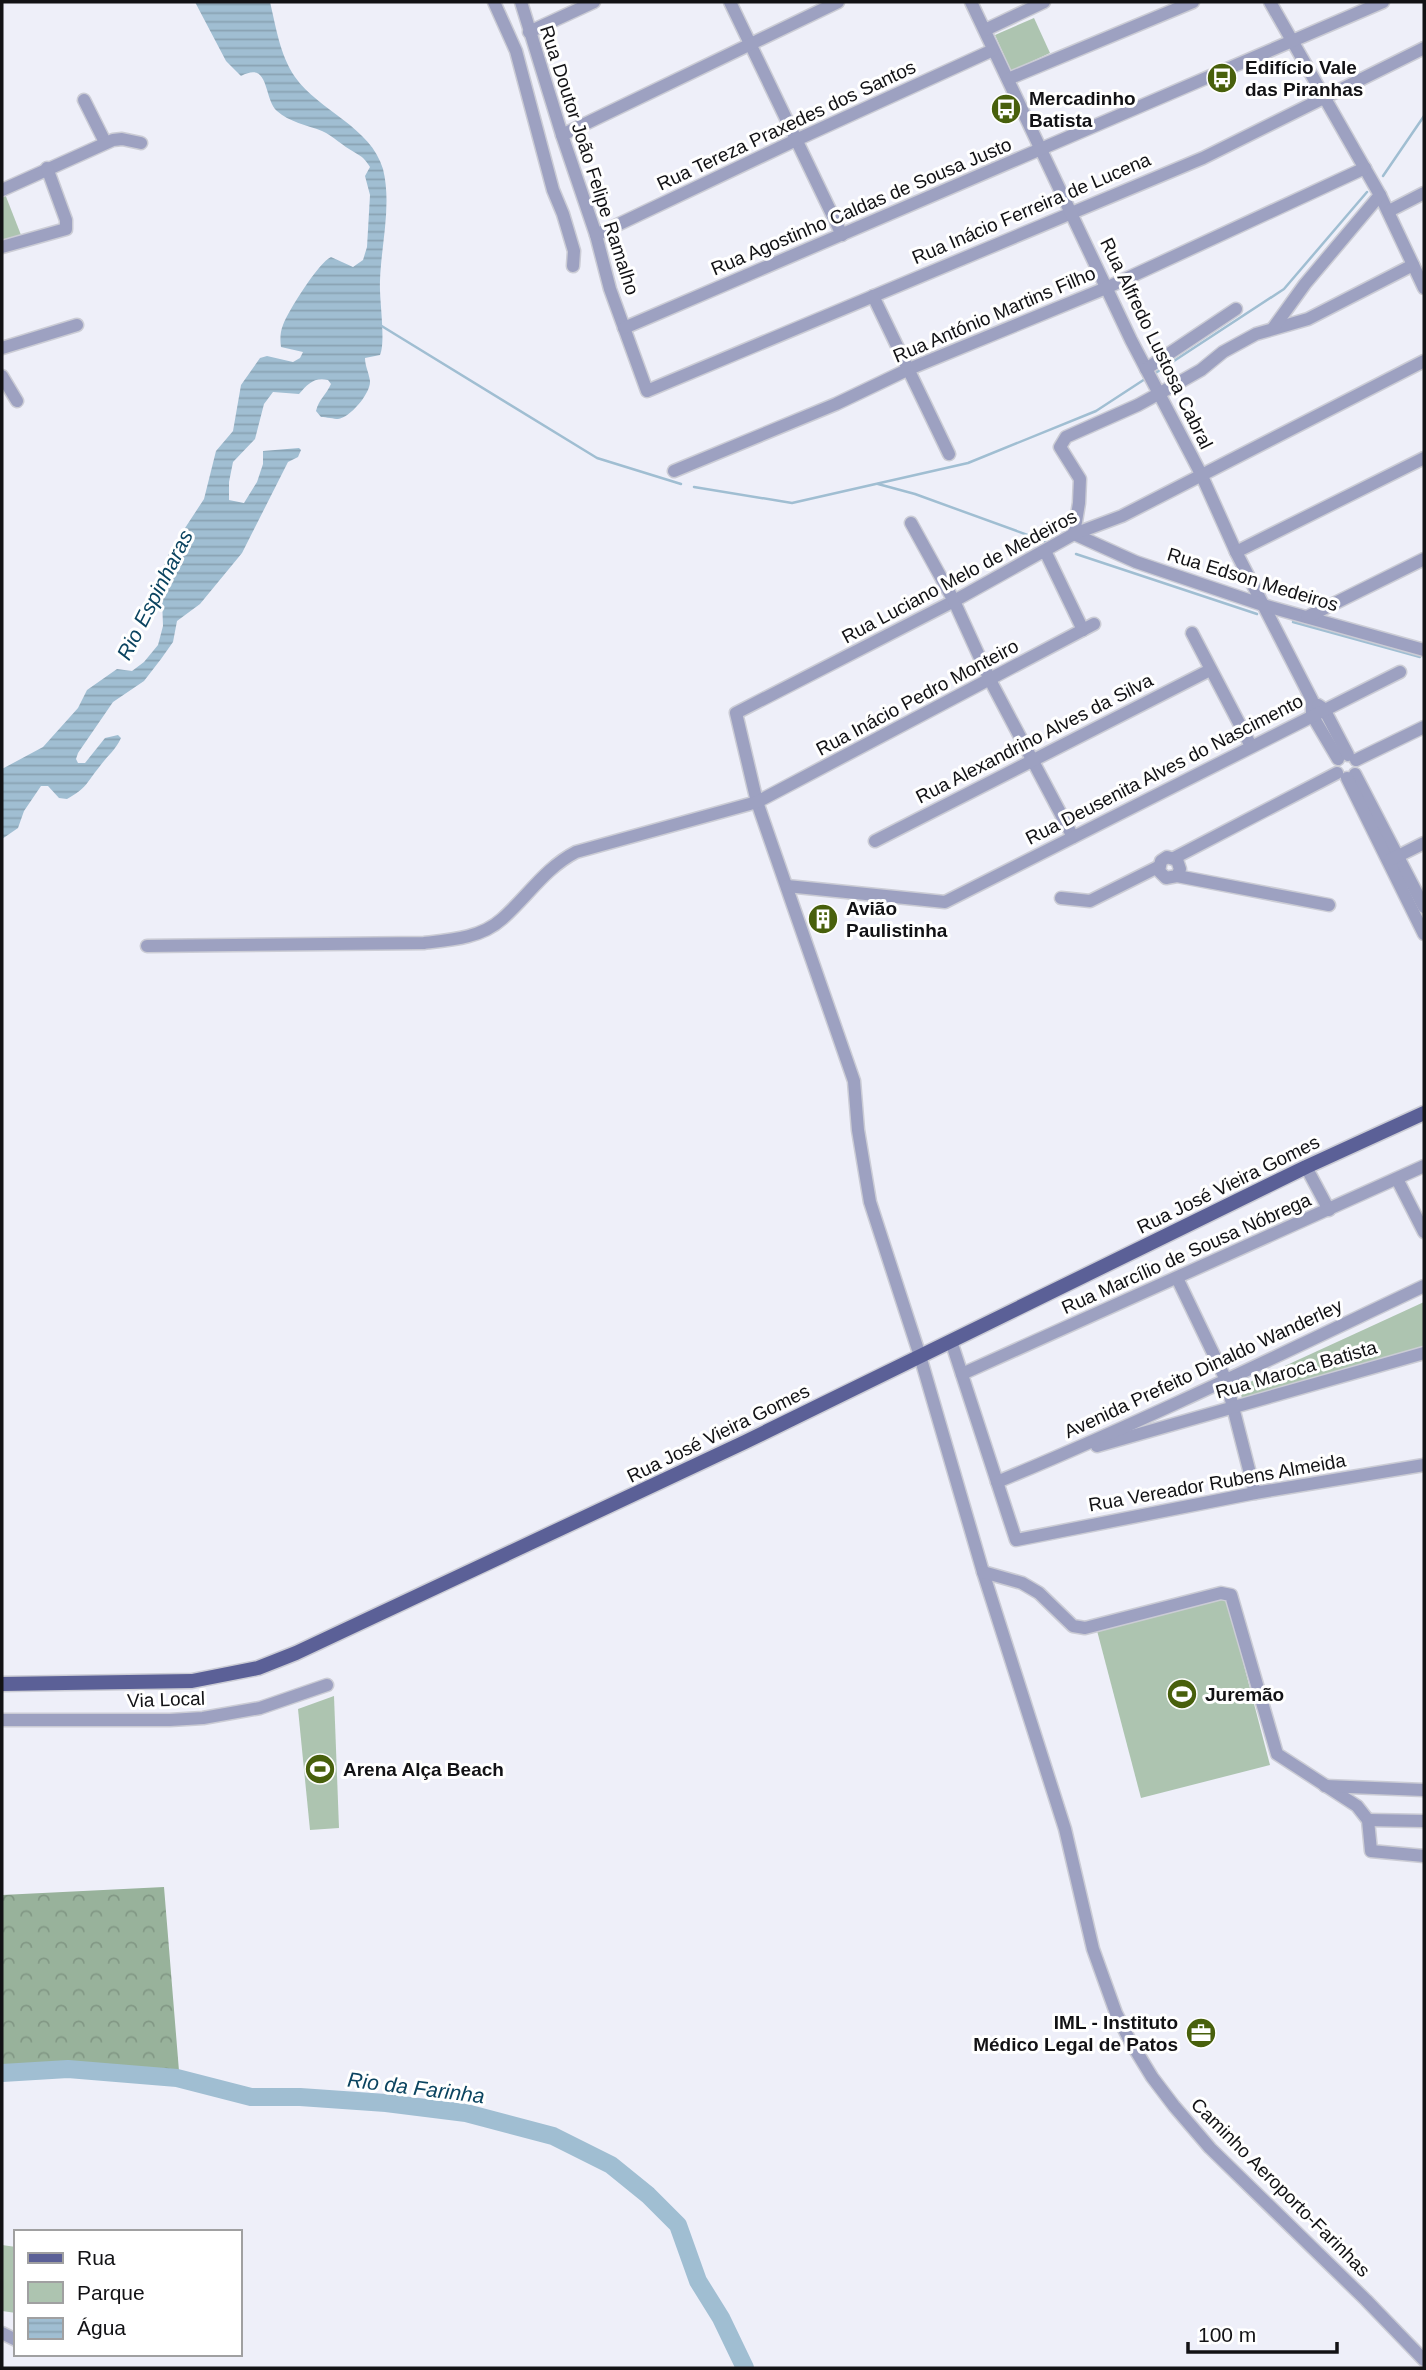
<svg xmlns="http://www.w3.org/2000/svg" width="1426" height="2370" font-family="Arial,sans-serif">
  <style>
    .forest { fill: url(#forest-crowns) }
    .park { fill: #adc4b0 }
    .water { fill: url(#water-rules) }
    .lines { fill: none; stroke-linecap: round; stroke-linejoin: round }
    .stream { stroke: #a0bed2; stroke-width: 2.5 }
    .river { stroke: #a0bed2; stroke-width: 18 }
    .minor-casing { stroke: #cbccd5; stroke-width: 15 }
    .major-casing { stroke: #cbccd5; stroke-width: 17 }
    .minor { stroke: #9da1c1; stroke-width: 12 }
    .major { stroke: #5b6097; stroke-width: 14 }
    .labels { text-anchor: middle; stroke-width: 6; stroke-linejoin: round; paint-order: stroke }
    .poi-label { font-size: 19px; font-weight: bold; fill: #121215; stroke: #fff; text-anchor: start }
    .street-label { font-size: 19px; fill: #121215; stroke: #fff }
    .water-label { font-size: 21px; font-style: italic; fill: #0b4460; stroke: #fff }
  </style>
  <defs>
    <pattern id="forest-crowns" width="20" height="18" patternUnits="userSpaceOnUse" patternTransform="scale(1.75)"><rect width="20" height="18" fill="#98b29b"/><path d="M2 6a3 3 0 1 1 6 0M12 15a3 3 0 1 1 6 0" fill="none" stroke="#829885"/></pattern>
    <pattern id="water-rules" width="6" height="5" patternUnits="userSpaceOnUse" patternTransform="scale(1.75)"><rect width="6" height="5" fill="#a0bed2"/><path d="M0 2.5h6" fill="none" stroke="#89a2b3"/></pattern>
  </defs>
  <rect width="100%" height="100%" fill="#eeeff9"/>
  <path class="forest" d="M164,1887L179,2071L52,2063L2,2068V1895Z"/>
  <g class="park">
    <path d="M1034,18L1050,53L1011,71L995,35Z"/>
    <path d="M5,194L21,235L2,241V195Z"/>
    <path d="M1424,1302V1348L1243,1402L1239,1387Z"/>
    <path d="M1224,1589L1270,1765L1141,1798L1095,1623Z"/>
    <path d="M334,1696L339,1828L310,1830L298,1709Z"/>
    <path d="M2,2245L16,2247V2313L2,2311Z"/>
  </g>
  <path class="water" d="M195,2H270C276,27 280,55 295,77C319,111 371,127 383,169C392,205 381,245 380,281C379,300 386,341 380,355L365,358C365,366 369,373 370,381C371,393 350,418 338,419C334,419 326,417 321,417L316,411C319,399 326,395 331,384L328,380C314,377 308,384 299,394L273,392L264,404L255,439L233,462L229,482V500L244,503L257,482L263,464V451L299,448L301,450L298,457L288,462L242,553L200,604L177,621L173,642L161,659L144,681L113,702L78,753L76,759L78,763H85L105,738L118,735L121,738C115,751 108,755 100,766C87,782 87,788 67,799L59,798L48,786H41L24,811L18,828L2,839V769L43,747L78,708L87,690L117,669L132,671L144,662L158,645L163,626L161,572L170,551L204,499L216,451L233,431L241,385L260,358L267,356L293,362L300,358L303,352L281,347C280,340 280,332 283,325C288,311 319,262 331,257L353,267L363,260L367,247L370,195L365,176L370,167C368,164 366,161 363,158C361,156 357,154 354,152C343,146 333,136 322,131C307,125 289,122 277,111C263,98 270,60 241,76L226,61Z"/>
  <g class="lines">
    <g class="stream">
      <path d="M1383,176L1424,116"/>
      <path d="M380,325L597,458L681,484"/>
      <path d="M1154,374L1284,289L1367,192"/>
      <path d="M878,484L915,494L1047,542"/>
      <path d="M694,487L792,503L968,463L1096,411L1145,379"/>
      <path d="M1076,554L1257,614"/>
      <path d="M1293,622L1420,657"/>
    </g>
    <path class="river" d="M2,2073L68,2069L177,2078L251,2097H300L386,2103L466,2113L553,2136L611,2165L648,2195L678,2225L698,2281L721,2318L745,2368"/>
    <g class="minor-casing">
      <g id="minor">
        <path d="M494,2L516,51L553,190L563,214L574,251L573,266"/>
        <path d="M521,2L562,135L596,235L610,289L647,391L1203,158L1424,48"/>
        <path d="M730,2L842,235"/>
        <path d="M971,2L1131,340L1201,474L1236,552L1312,700V715L1338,759"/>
        <path d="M1270,2L1380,195L1424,288"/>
        <path d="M985,30L1044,2"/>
        <path d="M529,32L594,2"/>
        <path d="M1008,79L1193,2"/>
        <path d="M84,100L105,142"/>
        <path d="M562,135L838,2"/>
        <path d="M2,190L113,140L122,139L141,143"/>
        <path d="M1389,211L1424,193"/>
        <path d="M596,235L796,140L993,50"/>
        <path d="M2,247L66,229V220L47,168"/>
        <path d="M1413,265L1308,319L1256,334L1223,352L1201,370L1171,387L1138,405L1066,437L1060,447L1080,479L1079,503L1074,534L1136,562L1263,605L1424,650"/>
        <path d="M873,296L949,454"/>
        <path d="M1274,327L1305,284L1380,195"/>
        <path d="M624,328L1383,2"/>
        <path d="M2,348L77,325"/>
        <path d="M1424,361L1122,516L1074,534L954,601L736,713L757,802L854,1081L858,1130L870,1202L920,1356L983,1572L1065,1829L1093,1949L1116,2013L1130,2041L1152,2077L1174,2106L1210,2148L1366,2300L1424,2360"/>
        <path d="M1146,369L1236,309"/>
        <path d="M2,376L17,401"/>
        <path d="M674,471L836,404L909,369L1106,288L1365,168"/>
        <path d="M911,523L954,601L990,680L1073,837"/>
        <path d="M1045,551L1083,630"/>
        <path d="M1236,552L1424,458"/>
        <path d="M1307,617L1424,559"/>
        <path d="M1192,633L1251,746"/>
        <path d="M1318,705L1324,709L1348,755"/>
        <path d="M1356,760L1424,727"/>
        <path d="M1355,774L1424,907"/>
        <path d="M1347,778L1424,934"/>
        <path d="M875,841L1210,670"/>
        <path d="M1174,858L1337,773"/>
        <path d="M1390,860L1424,843"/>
        <path d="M1177,876L1180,869L1177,860L1167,857L1161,861L1159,871L1166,878L1177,876L1329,905"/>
        <path d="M787,886L945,902L1400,672"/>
        <path d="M1061,898L1090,901L1158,867"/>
        <path d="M147,946L424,943C451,940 481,938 502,919C528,896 545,868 576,852L757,802L1094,624"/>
        <path d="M1306,1167L1329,1210"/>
        <path d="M1397,1179L1424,1232"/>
        <path d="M1177,1278L1226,1380L1255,1493"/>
        <path d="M951,1341L1016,1540L1255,1493L1424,1465"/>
        <path d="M962,1374L1424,1166"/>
        <path d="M1097,1446L1424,1353"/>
        <path d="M997,1482C1142,1422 1283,1353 1424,1286"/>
        <path d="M983,1572L1022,1583L1039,1593L1073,1626L1085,1628L1221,1593L1231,1595L1277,1754L1357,1806L1368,1820L1371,1851L1424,1856"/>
        <path d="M2,1720H170L203,1718L260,1708L327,1685"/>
        <path d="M1325,1786L1424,1790"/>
        <path d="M1368,1820L1424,1821"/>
        <path d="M2,2333L16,2340"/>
      </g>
    </g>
    <g class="major-casing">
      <path id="major" d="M2,1684L192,1681L258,1668L296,1653L745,1442L1306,1167L1424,1113"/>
    </g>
    <use href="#minor" class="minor"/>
    <use href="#major" class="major"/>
  </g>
  <defs>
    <g id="bus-disc" transform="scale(1.575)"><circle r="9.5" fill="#48600c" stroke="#fff"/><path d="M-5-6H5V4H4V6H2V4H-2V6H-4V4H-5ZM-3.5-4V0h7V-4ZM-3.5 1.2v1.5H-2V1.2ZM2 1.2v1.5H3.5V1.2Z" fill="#fff"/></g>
    <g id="building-disc" transform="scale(1.575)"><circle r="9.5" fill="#48600c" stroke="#fff"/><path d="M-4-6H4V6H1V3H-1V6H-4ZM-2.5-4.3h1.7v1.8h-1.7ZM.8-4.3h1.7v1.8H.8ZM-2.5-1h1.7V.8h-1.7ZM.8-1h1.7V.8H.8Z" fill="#fff"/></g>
    <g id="stadium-disc" transform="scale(1.575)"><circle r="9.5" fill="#48600c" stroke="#fff"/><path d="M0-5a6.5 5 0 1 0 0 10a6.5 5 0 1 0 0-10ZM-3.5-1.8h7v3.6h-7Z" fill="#fff"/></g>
    <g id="office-disc" transform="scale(1.575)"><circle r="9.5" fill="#48600c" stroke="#fff"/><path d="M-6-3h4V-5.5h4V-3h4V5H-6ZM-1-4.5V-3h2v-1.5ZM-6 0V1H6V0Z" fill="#fff"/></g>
  </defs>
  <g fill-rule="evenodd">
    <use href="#bus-disc" x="1222" y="78"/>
    <use href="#bus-disc" x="1006" y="109"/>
    <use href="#building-disc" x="823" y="919"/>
    <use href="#stadium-disc" x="1182" y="1694"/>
    <use href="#stadium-disc" x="320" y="1769"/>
    <use href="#office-disc" x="1201" y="2033"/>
  </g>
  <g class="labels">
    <g class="poi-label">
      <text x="1245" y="74">Edifício Vale<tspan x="1245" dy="22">das Piranhas</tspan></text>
      <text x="1029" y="105">Mercadinho<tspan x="1029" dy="22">Batista</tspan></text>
      <text x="846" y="915">Avião<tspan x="846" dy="22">Paulistinha</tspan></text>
      <text x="1205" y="1701">Juremão</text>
      <text x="343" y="1776">Arena Alça Beach</text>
      <text x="1178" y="2029" text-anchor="end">IML - Instituto<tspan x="1178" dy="22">Médico Legal de Patos</tspan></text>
    </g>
    <g class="street-label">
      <text transform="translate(786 125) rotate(-25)" y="7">Rua Tereza Praxedes dos Santos</text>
      <text transform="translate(590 160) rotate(72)" y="7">Rua Doutor João Felipe Ramalho</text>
      <text transform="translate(861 206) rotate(-23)" y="7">Rua Agostinho Caldas de Sousa Justo</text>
      <text transform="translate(1031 208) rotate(-23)" y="7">Rua Inácio Ferreira de Lucena</text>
      <text transform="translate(994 314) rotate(-23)" y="7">Rua António Martins Filho</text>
      <text transform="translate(1157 343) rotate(64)" y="7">Rua Alfredo Lustosa Cabral</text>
      <text transform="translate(959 576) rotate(-28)" y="7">Rua Luciano Melo de Medeiros</text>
      <text transform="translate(1253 579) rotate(17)" y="7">Rua Edson Medeiros</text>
      <text transform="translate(917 697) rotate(-28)" y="7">Rua Inácio Pedro Monteiro</text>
      <text transform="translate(1034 738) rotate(-27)" y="7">Rua Alexandrino Alves da Silva</text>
      <text transform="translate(1164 769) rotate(-27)" y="7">Rua Deusenita Alves do Nascimento</text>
      <text transform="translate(1228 1184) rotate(-26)" y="7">Rua José Vieira Gomes</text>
      <text transform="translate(1186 1253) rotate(-24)" y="7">Rua Marcílio de Sousa Nóbrega</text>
      <text transform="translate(1203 1368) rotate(-25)" y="7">Avenida Prefeito Dinaldo Wanderley</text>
      <text transform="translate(1296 1369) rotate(-16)" y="7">Rua Maroca Batista</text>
      <text transform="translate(718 1433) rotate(-26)" y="7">Rua José Vieira Gomes</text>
      <text transform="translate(1217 1482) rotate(-10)" y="7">Rua Vereador Rubens Almeida</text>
      <text transform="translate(166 1699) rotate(-2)" y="7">Via Local</text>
      <text transform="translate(1281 2187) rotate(45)" y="7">Caminho Aeroporto-Farinhas</text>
    </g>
    <g class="water-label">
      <text transform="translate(155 595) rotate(-63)" y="7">Rio Espinharas</text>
      <text transform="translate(416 2088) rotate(7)" y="7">Rio da Farinha</text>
    </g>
  </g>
  <rect width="1426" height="2370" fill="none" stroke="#121215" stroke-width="7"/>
  <rect x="14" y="2230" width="228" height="126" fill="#ffffff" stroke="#a0a0a1" stroke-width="2"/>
  <rect x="28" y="2253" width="35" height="10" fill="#5b6097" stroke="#a0a0a1" stroke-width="2"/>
  <text x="77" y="2265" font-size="21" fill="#121215">Rua</text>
  <rect x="28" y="2282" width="35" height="21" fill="#adc4b0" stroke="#a0a0a1" stroke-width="2"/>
  <text x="77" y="2300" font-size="21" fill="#121215">Parque</text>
  <rect x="28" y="2318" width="35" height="21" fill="url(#water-rules)" stroke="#a0a0a1" stroke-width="2"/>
  <text x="77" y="2335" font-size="21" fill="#121215">Água</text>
  <path d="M1188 2342v10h149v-10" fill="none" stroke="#121215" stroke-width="3.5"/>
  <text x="1198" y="2342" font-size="21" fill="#121215" stroke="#ffffff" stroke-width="5" paint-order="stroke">100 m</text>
</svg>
